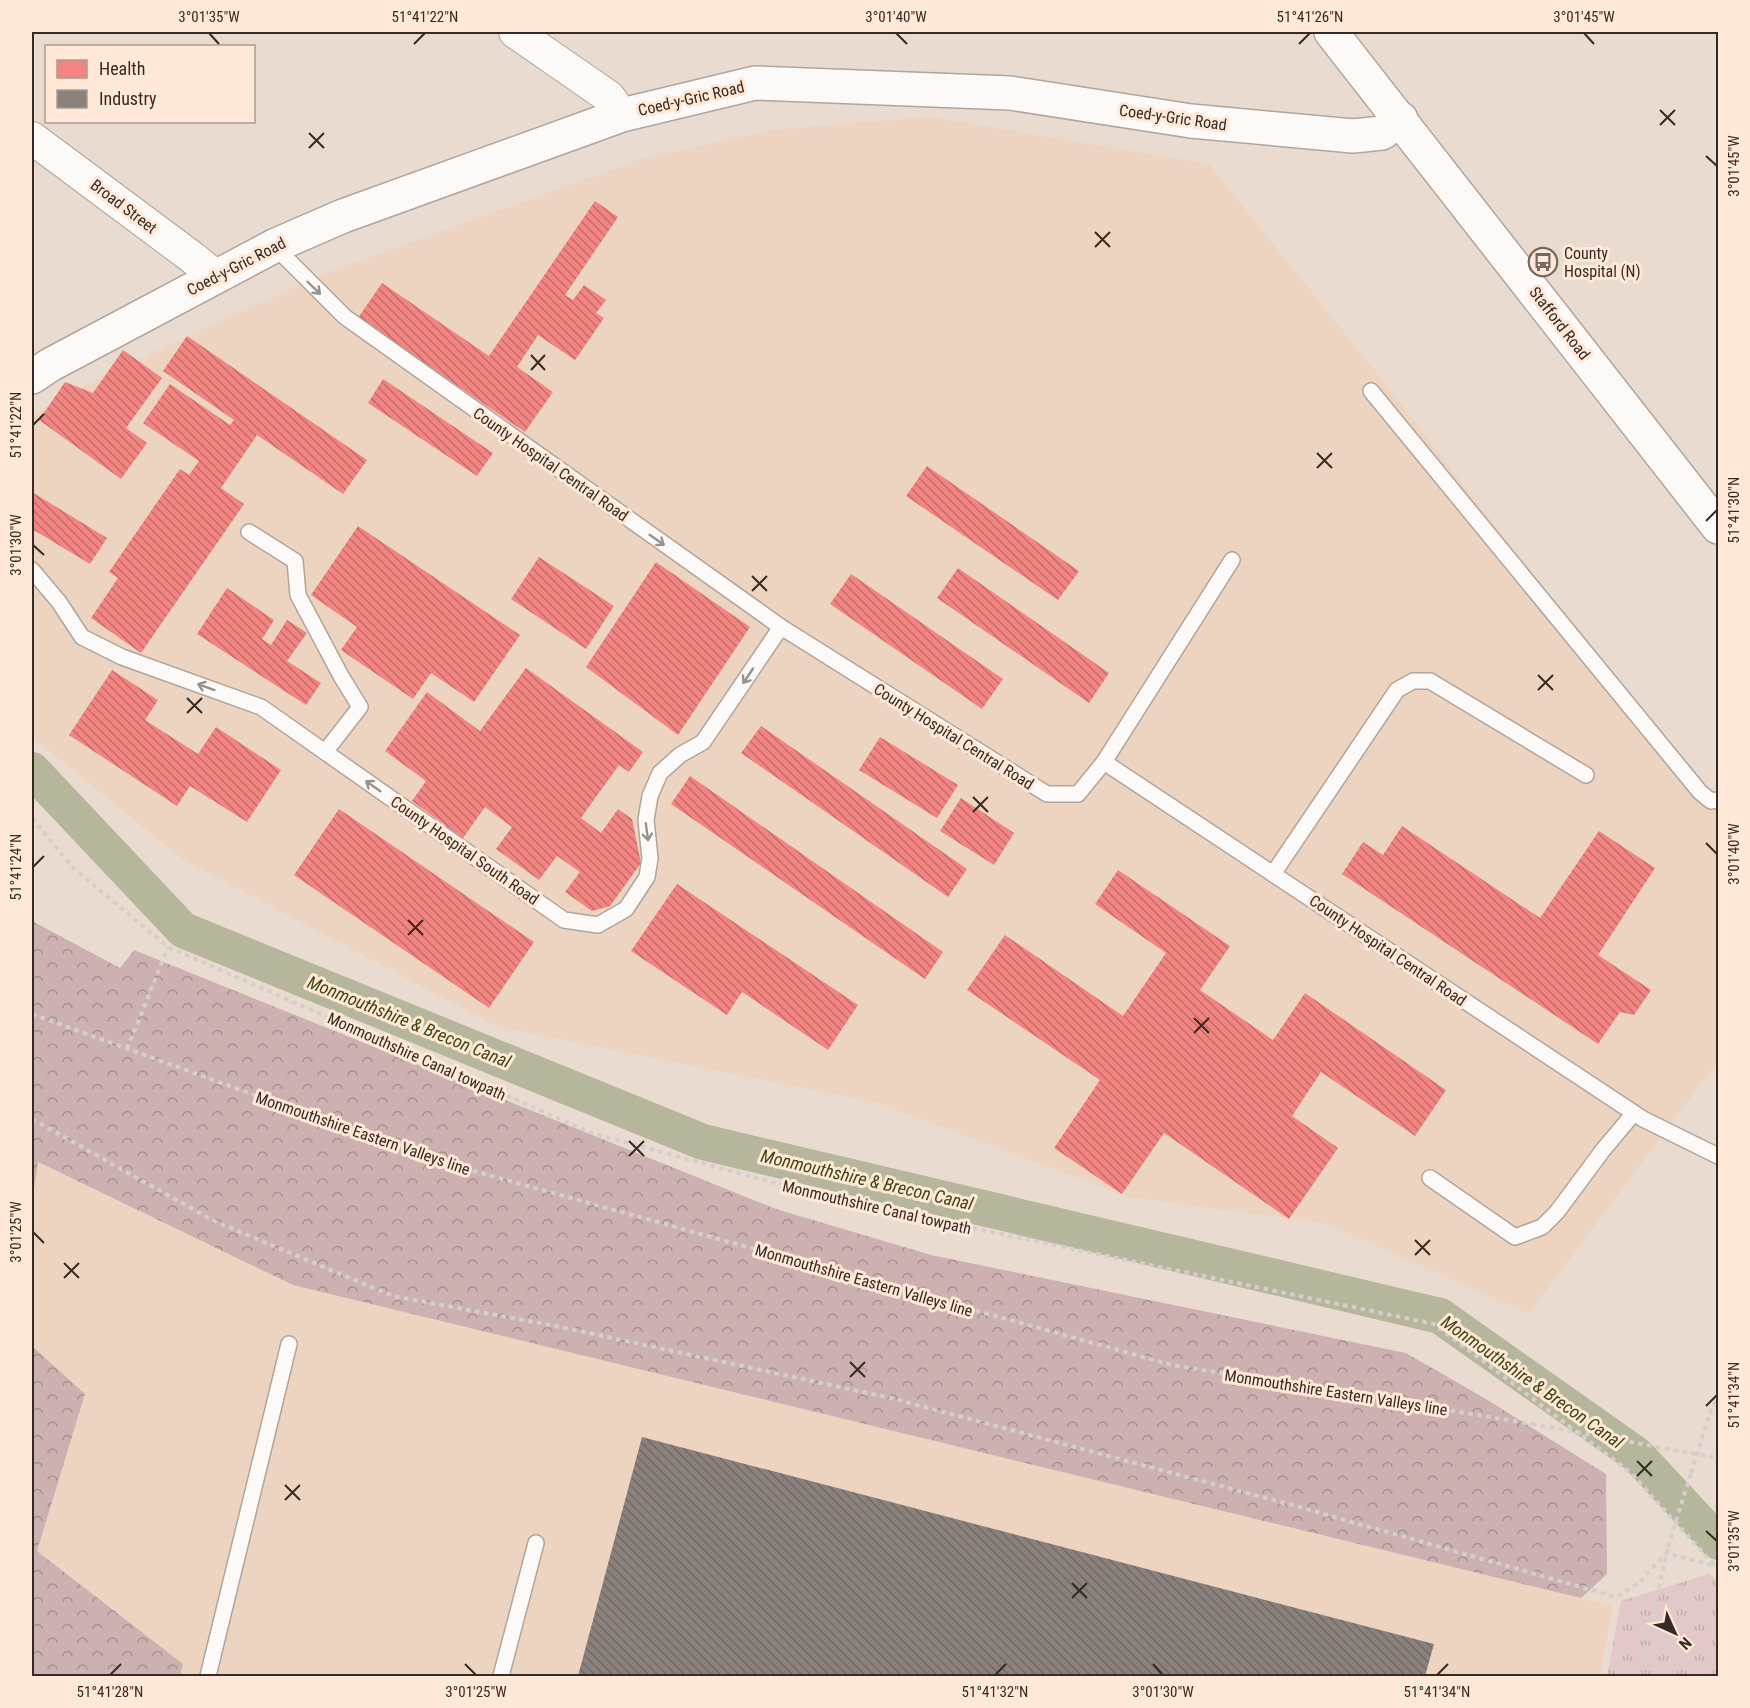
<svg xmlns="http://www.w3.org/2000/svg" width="1750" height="1708" font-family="'Roboto Condensed',sans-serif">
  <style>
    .built { fill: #edd4c1 }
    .forest { fill: url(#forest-crowns) }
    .park { fill: url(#park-tufts) }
    .health { fill: url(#health-back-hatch) }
    .industry { fill: url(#industry-back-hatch) }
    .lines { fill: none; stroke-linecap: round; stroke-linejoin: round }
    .canal { stroke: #b6b69c; stroke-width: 36 }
    .service-casing { stroke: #b0a59c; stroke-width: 18 }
    .minor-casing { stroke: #b0a59c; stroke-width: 34 }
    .tertiary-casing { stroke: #b0a59c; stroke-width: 36 }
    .path { stroke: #d4cfcc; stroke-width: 4; stroke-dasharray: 4.5 4.5; stroke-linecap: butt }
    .service { stroke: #fcfaf8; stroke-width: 15 }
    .minor { stroke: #fcfaf8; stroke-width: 32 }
    .tertiary { stroke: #fcfaf8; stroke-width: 33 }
    .path-bridge { stroke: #d4cfcc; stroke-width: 4; stroke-dasharray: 4.5 4.5; stroke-linecap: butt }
    .oneway { stroke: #98928e }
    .ticks { fill: none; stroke: #352b23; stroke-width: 2 }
    .labels { text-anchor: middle; stroke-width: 6; stroke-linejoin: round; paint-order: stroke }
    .street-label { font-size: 16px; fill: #352b23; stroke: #ffe8d7 }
    .poi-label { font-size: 16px; fill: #352b23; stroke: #ffe8d7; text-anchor: start }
    .water-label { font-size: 18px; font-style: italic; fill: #40480f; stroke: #ffe8d7 }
    .neatline { fill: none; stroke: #352b23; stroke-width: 2 }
    .ticks-label { font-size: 15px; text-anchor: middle; fill: #352b23 }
  </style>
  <defs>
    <pattern id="forest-crowns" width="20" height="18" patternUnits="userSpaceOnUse" patternTransform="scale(1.5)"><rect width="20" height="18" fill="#cdb1b1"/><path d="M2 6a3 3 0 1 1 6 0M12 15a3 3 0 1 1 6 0" fill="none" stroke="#a79090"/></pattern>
    <pattern id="park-tufts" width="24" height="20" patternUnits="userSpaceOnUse" patternTransform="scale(1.5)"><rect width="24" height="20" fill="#e2c8c8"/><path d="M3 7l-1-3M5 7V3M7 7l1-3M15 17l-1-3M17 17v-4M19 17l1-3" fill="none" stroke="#c2acac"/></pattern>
    <pattern id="health-back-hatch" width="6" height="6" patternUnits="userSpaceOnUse" patternTransform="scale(1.5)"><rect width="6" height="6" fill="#f28482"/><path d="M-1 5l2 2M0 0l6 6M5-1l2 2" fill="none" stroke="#c56c6a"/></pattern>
    <pattern id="industry-back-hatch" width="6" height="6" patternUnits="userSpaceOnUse" patternTransform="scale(1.5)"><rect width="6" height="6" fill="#8a817c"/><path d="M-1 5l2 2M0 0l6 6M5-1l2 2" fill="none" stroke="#726a65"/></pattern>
  </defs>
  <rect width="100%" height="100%" fill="#eadbd0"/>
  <g class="built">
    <path d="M930,117L1209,164L1381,378L1718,814V1061L1529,1314L1324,1223L1128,1197L878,1103L498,1027L182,859L32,737V417L60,398L187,336L329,272L641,159L772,130Z"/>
    <path d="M37,1162L293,1285L1613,1606L1600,1676H180L183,1664L37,1551L85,1394L32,1346V1202Z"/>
  </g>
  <g class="forest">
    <path d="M32,921L120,968L134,950L776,1209L931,1255L1406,1353L1486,1399L1606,1474L1607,1574L1581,1598L293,1285L38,1162L32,1202Z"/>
    <path d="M32,1346L85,1394L37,1551L183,1664L180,1676H32Z"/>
  </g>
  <path class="park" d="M1709,1574L1718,1581V1676H1607L1621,1601Z"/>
  <g class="health">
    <path d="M595,201L618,217L565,295L573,300L584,285L606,300L596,313L604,318L575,360L538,335L517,367L553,392L525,432L358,318L382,283L489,356Z"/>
    <path d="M187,336L367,460L343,494L257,435L221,488L244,504L141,653L91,618L118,578L109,572L180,469L189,475L199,461L143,423L170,384L230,425L234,420L163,371Z"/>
    <path d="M123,350L162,378L126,428L147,443L121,479L39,420L65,382L93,393Z"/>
    <path d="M383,379L493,453L477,476L368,403Z"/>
    <path d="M927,466L1079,571L1058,600L906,496Z"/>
    <path d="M32,492L107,538L90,564L32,529Z"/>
    <path d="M358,526L520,635L474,702L431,673L413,699L341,650L357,627L311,595Z"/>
    <path d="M539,557L614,606L586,649L511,599Z"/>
    <path d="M656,562L750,627L678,735L586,667Z"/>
    <path d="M958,568L1109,673L1089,703L937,598Z"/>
    <path d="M851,574L1003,679L982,709L830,604Z"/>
    <path d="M227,588L274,620L262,639L271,645L287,620L307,633L287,661L321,683L306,705L197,634Z"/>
    <path d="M526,668L643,752L629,772L619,765L581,818L601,833L618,809L632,819L641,863L610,906L592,911L565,892L580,872L557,856L539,880L496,849L512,827L485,807L463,838L412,801L426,781L385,751L427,692L480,731Z"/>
    <path d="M112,670L158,700L145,720L198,754L216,727L281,770L247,822L190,786L177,806L69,735Z"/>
    <path d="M761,726L967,869L948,897L741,753Z"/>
    <path d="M880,737L958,785L937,818L859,770Z"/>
    <path d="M690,776L943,952L925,979L671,804Z"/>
    <path d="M961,798L1014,833L994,865L940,831Z"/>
    <path d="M339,809L534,942L489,1008L294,875Z"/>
    <path d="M1402,826L1540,918L1599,831L1655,868L1598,955L1651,990L1634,1015L1620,1012L1598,1044L1342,874L1363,842L1383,855Z"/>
    <path d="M1118,870L1230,946L1200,990L1273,1040L1305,993L1446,1090L1415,1136L1321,1072L1292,1116L1338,1148L1289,1219L1164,1133L1122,1194L1054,1148L1100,1080L967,990L1005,935L1123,1016L1166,953L1095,904Z"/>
    <path d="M677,884L858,1005L828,1050L742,992L727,1015L631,951Z"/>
  </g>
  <path class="industry" d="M642,1437L1434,1644L1425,1676H578Z"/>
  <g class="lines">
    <path class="canal" d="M32,770L183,930L703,1142L1440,1316L1637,1455L1718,1542"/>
    <g class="service-casing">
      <g id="service">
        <path d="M274,246L345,317L781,627L1047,794H1078L1104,762L1643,1119L1718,1156"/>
        <path d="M1371,391L1700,792L1711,801L1718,800"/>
        <path d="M249,532L295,561L298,595L341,676L360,707L325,752"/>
        <path d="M32,570L59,602L82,637L122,657L261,707L564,920L598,925L626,909L647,877L650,858L646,820L650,796L660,773L680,755L703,742L781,627"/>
        <path d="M1104,762L1232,560"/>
        <path d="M1273,874L1397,690L1413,681H1430L1586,775"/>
        <path d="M1430,1178L1515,1237L1542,1227L1557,1212L1603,1150L1634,1113"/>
        <path d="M208,1676L289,1344"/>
        <path d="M501,1676L536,1543"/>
      </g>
    </g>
    <g class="minor-casing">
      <g id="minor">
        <path d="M515,32L609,97L622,115"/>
        <path d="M32,138L193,258L215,276"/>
      </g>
    </g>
    <g class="tertiary-casing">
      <g id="tertiary">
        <path d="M1331,32L1718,527"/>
        <path d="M32,377L50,365L274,246L343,216L622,115L755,83L1010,93L1191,121L1353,136L1382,133L1401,119"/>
      </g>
    </g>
    <g class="path">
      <path d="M32,818L73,868L168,947L592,1133L833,1199L1434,1324L1630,1472L1718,1569"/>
      <path d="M32,1014L427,1158L1172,1365L1532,1424"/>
      <path d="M127,1049L168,947"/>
      <path d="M32,1119L214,1221L393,1296L561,1327L891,1398L1292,1505L1616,1597L1639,1583L1666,1553L1715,1566"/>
      <path d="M1691,1473L1712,1406L1718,1399"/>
      <path d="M1639,1676L1668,1547"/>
    </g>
    <use href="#service" class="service"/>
    <use href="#minor" class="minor"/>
    <use href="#tertiary" class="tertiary"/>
    <g class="path-bridge">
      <path d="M1532,1424L1718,1458"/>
      <path d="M1668,1547L1691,1473"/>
    </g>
  </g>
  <defs><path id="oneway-shaft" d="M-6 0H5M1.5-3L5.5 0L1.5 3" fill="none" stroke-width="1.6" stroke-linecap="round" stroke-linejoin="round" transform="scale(1.5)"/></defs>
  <g class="oneway">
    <use href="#oneway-shaft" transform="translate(314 288) rotate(44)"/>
    <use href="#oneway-shaft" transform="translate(657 540) rotate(35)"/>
    <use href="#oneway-shaft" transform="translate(748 676) rotate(124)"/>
    <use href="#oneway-shaft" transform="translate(206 687) rotate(-160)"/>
    <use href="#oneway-shaft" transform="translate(373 786) rotate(-145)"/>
    <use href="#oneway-shaft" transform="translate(647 832) rotate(82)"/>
  </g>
  <path class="ticks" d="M209,33L219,44M896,33L907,44M1584,33L1594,44M414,44L425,33M1299,44L1310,33M1660,110L1675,125M1660,125L1675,110M309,133L324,148M309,148L324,133M1706,156L1717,166M1095,232L1110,247M1095,247L1110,232M531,355L545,370M531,370L545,355M33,425L44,414M1317,453L1332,468M1317,468L1332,453M1706,521L1717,510M33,545L44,555M752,576L767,591M752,591L767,576M1538,675L1553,690M1538,690L1553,675M187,698L202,713M187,713L202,698M973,797L988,812M973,812L988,797M1706,843L1717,854M33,867L44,856M408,920L423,935M408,935L423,920M1194,1018L1209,1033M1194,1033L1209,1018M629,1141L644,1156M629,1156L644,1141M33,1232L44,1243M1415,1240L1430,1255M1415,1255L1430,1240M64,1263L79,1278M64,1278L79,1263M850,1362L865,1377M850,1377L865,1362M1706,1406L1717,1395M1637,1461L1652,1476M1637,1476L1652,1461M285,1485L300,1500M285,1500L300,1485M1706,1531L1717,1541M1072,1583L1087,1598M1072,1598L1087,1583M465,1664L476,1675M1153,1664L1163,1675M110,1675L121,1664M995,1675L1006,1664M1437,1675L1448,1664"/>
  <defs>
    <g id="bus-ring" transform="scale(1.5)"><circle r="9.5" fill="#ffe8d7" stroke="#746960" stroke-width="1.5"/><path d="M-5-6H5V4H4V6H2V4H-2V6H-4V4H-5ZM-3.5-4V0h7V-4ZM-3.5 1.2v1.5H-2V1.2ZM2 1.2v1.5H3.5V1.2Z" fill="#746960"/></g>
  </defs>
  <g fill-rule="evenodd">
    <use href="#bus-ring" x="1543" y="262"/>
  </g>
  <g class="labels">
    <g class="street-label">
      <text transform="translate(691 98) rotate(-13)" y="6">Coed-y-Gric Road</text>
      <text transform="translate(1173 117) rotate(8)" y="6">Coed-y-Gric Road</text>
      <text transform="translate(124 206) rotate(37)" y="6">Broad Street</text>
      <text transform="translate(236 266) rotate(-27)" y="6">Coed-y-Gric Road</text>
      <text transform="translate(1560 323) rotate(52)" y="6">Stafford Road</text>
      <text transform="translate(551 464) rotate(35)" y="6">County Hospital Central Road</text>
      <text transform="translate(954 736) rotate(32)" y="6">County Hospital Central Road</text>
      <text transform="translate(465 850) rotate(35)" y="6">County Hospital South Road</text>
      <text transform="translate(1388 950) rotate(34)" y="6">County Hospital Central Road</text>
      <text transform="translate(417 1056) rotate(24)" y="6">Monmouthshire Canal towpath</text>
      <text transform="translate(363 1133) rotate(19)" y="6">Monmouthshire Eastern Valleys line</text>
      <text transform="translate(877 1207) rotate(13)" y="6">Monmouthshire Canal towpath</text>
      <text transform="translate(864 1280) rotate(16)" y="6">Monmouthshire Eastern Valleys line</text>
      <text transform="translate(1336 1392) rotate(9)" y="6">Monmouthshire Eastern Valleys line</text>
    </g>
    <g class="poi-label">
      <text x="1564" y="259">County<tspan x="1564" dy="18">Hospital (N)</tspan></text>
    </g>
    <g class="water-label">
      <text transform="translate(409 1022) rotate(22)" y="6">Monmouthshire &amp; Brecon Canal</text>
      <text transform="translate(867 1180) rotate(13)" y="6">Monmouthshire &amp; Brecon Canal</text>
      <text transform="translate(1532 1382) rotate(35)" y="6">Monmouthshire &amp; Brecon Canal</text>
    </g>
  </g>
  <rect width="1750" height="1708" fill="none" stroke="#ffe8d7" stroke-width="66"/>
  <rect x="45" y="45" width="210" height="78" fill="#ffe8d7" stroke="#ae9c8f" stroke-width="1.5"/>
  <rect x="57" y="60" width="30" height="18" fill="#f28482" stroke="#ae9c8f" stroke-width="1.5"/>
  <text x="99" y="75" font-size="18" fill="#352b23">Health</text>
  <rect x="57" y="90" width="30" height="18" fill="#8a817c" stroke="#ae9c8f" stroke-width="1.5"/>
  <text x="99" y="105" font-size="18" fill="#352b23">Industry</text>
  <g transform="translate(1675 1633) rotate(135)" stroke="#ffe8d7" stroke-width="4.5" paint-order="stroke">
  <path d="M0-4.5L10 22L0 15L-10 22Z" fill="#352b23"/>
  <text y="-9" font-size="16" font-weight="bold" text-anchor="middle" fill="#352b23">N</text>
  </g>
  <rect x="33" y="33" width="1684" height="1642" class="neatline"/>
  <g class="ticks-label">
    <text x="209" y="22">3°01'35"W</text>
    <text x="425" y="22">51°41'22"N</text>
    <text x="896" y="22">3°01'40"W</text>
    <text x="1310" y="22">51°41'26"N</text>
    <text x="1584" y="22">3°01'45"W</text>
    <text transform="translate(1734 166) rotate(-90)" y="5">3°01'45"W</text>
    <text transform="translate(16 425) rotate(-90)" y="5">51°41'22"N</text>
    <text transform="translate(1734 510) rotate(-90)" y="5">51°41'30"N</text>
    <text transform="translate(16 545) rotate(-90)" y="5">3°01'30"W</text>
    <text transform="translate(1734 854) rotate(-90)" y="5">3°01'40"W</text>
    <text transform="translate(16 867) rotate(-90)" y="5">51°41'24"N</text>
    <text transform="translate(16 1232) rotate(-90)" y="5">3°01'25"W</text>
    <text transform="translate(1734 1395) rotate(-90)" y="5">51°41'34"N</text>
    <text transform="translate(1734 1541) rotate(-90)" y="5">3°01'35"W</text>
    <text x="110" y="1697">51°41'28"N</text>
    <text x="476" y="1697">3°01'25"W</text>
    <text x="995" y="1697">51°41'32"N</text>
    <text x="1163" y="1697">3°01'30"W</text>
    <text x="1437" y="1697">51°41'34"N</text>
  </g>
</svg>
